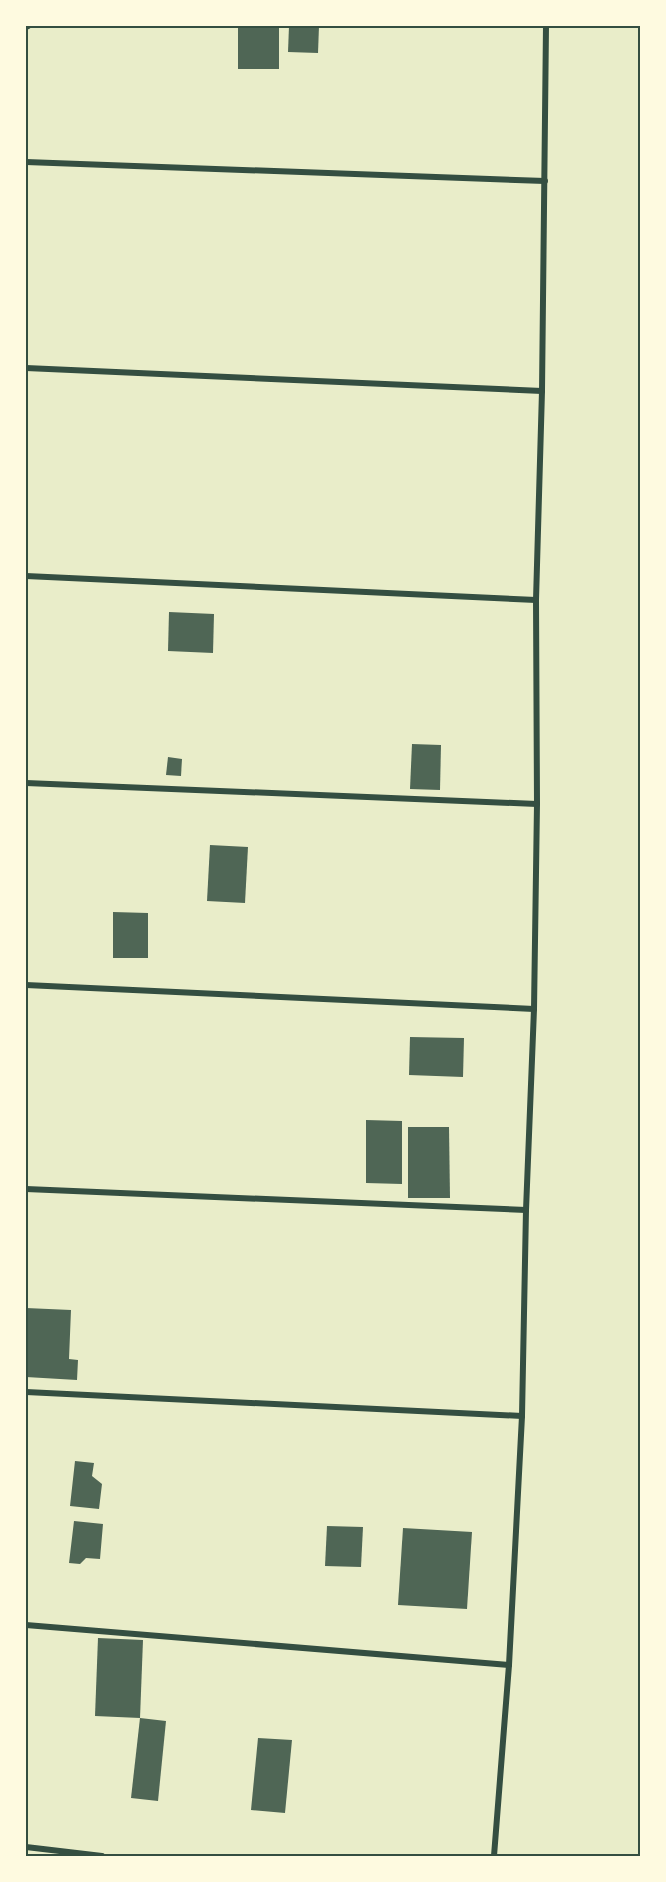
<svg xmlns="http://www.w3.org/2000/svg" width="666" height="1882" font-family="Manrope,sans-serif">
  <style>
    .building { fill: #4f6655 }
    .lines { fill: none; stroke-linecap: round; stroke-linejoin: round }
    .minor { stroke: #344e41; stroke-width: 6 }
    .neatline { fill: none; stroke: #344e41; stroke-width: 2 }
  </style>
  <rect width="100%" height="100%" fill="#e9edc9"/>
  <g class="building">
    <rect x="238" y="26" width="41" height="43"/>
    <path d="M289,26H319L318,53L288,52Z"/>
    <path d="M169,612L214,614L213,653L168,651Z"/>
    <path d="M412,744L441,745L440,790L410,789Z"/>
    <path d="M168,757L182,759L181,776L166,775Z"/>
    <path d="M210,845L248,847L245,903L207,901Z"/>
    <path d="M113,912L148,913V958H113Z"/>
    <path d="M410,1037L464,1038L463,1077L409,1075Z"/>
    <path d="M366,1120L402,1121V1184L366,1183Z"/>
    <path d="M408,1127H449L450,1198H408Z"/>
    <path d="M26,1308L71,1310L69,1359L78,1360L77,1380L26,1377Z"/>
    <path d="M75,1461L94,1463L92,1476L102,1484L99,1509L70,1506Z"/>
    <path d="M74,1521L103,1524L100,1559L86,1558L80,1564L69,1563Z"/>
    <path d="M327,1526L363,1527L361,1567L325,1566Z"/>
    <path d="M403,1528L472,1532L467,1609L398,1605Z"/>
    <path d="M98,1638L143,1640L140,1718L95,1716Z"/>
    <path d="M140,1718L166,1721L158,1801L131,1798Z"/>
    <path d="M258,1738L292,1740L285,1813L251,1810Z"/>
  </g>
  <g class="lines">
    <g class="minor">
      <path d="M26,27L28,26"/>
      <path d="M26,162L545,181"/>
      <path d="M26,368L542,391"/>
      <path d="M26,576L536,600"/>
      <path d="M26,783L537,804"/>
      <path d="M26,985L534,1009"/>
      <path d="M26,1189L526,1210"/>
      <path d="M26,1392L522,1416"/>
      <path d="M26,1625L509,1665"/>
      <path d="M26,1847L102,1856"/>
      <path d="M494,1856L509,1665L522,1416L526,1210L534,1009L537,804L536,600L542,391L546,26"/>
    </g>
  </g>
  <rect width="666" height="1882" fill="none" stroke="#fefae0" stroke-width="54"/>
  <rect x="27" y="27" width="612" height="1828" class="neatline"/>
</svg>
